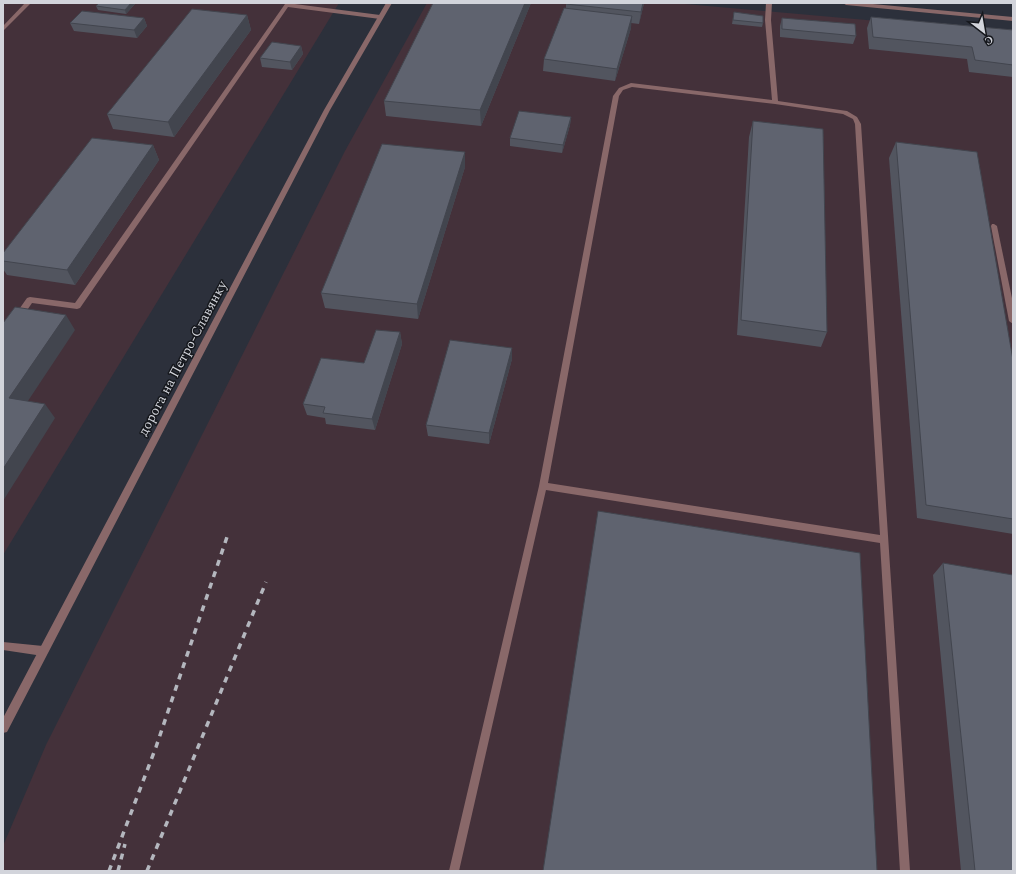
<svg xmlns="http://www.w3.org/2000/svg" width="1016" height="874" font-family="Spectral,serif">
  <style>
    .industrial { fill: #44313a }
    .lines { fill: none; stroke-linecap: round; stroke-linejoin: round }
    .service { fill: #896869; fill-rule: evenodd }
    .minor { fill: #896869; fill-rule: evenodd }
    .tertiary { fill: #896869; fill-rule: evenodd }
    .rail { stroke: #b4b7be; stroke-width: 3.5; stroke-dasharray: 6 6; stroke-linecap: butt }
    .wall { fill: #52555f }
    .shaded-wall { fill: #42454e }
    .building { fill: #5f636f; stroke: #42454e }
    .labels { text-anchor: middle; stroke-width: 3; stroke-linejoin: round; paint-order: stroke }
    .street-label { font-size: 14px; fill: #d2d4db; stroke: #16181d }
  </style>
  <rect width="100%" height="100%" fill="#2c303b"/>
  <g class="industrial">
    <path d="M3,3H339L3,555Z"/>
    <path d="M427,3H674L1013,33V871H3V846L46,745L345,151Z"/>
  </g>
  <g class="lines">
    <g class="service">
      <path d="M25,3H31L3,31V26Z"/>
      <path d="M287,3L380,15L383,17L380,19L288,7L80,308L77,309L32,303L21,319H15L14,317L15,315L27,298L30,297L75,303L285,4Z"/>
      <path d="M766,3H772L771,20L778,101L847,111L857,117L861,124L910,871H900L880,543L546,490L459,871H449L539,486L613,96L619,88L631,83L772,100L765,20ZM632,87L775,104L843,114L853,119L855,124L880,535L548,483L619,96L623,90Z"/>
      <path d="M992,224H994L997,226L1013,303V324L1009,321L991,226Z"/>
      <path d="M3,642L43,646L46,648L48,651L46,654L43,656L3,650Z"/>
    </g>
    <path class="minor" d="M386,3H392L330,110L7,732L3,733V718L324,110Z"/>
    <path class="tertiary" d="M843,3H862L1013,17V21L846,5Z"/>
    <g class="rail">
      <path d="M109,871L156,747L227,537"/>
      <path d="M118,871L125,844"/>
      <path d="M147,871L266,582"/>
    </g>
  </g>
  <g class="wall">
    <path d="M531,3L481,126L386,116L384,101Z"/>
    <path d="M566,3H644L639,24L631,23V28L615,81L543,71L544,59L566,8Z"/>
    <path d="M135,4L126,14L98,10L96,6Z"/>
    <path d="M734,12L763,23L762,27L732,24Z"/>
    <path d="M247,15L251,30L174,137L113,129L107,114Z"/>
    <path d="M871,17L1013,30V77L969,72L967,59L869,49L867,28Z"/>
    <path d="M144,18L147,26L137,38L74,31L70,23Z"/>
    <path d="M782,18L856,36L853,44L780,37V26Z"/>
    <path d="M301,46L303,54L292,70L262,67L260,58Z"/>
    <path d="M571,117L570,125L562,153L510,146V138Z"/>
    <path d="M753,121L827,332L821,347L737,335L749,137Z"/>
    <path d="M896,142L1013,360V534L917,518L889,158Z"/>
    <path d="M153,145L159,160L75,285L7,275L3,269V253Z"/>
    <path d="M1013,163V171L1012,165Z"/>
    <path d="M465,167L418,319L325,308L321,293Z"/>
    <path d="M400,332L402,344L375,430L326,424L325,418L307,415L303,404L364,363Z"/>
    <path d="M512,359L489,444L428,436L426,425Z"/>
    <path d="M943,563L1013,871H961L933,575Z"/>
  </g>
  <g class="shaded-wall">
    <path d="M131,3H134L135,4L126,14L125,10Z"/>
    <path d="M525,3H531L481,126L480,110Z"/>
    <path d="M643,3H644L639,24L641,12Z"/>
    <path d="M247,15L251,30L174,137L168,122Z"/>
    <path d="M632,16L631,28L615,81L617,69Z"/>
    <path d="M144,18L147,26L137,38L134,30Z"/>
    <path d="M301,46L303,54L292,70L290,62Z"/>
    <path d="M571,117L570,125L562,153L563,145Z"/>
    <path d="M153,145L159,160L75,285L67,270Z"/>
    <path d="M465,152V167L418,319L417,304Z"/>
    <path d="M66,315L75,330L20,413L9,398Z"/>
    <path d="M400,332L402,344L375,430L372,419Z"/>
    <path d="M512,348V359L489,444V433Z"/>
    <path d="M45,404L55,418L3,501V469Z"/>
  </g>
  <g class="building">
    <path d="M99,3H131L125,10L96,6Z"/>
    <path d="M433,3H525L480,110L384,101Z"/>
    <path d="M566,3H643L641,12L566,4Z"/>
    <path d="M564,8L632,16L617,69L544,59Z"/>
    <path d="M192,9L247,15L168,122L107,114Z"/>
    <path d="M82,11L144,18L134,30L70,23Z"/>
    <path d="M734,12L763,16V23L733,20Z"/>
    <path d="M871,17L1013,30V65L975,60L972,47L873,37Z"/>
    <path d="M782,18L855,24L856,36L782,29Z"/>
    <path d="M272,42L301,46L290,62L260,58Z"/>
    <path d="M519,111L571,117L563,145L510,138Z"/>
    <path d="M753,121L823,129L827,332L741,320Z"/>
    <path d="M92,138L153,145L67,270L3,261V253Z"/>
    <path d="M896,142L977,152L1013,360V519L926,505Z"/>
    <path d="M382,144L465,152L417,304L321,293Z"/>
    <path d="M15,307L66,315L9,398L45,404L3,469V323Z"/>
    <path d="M376,330L400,332L372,419L323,413L325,407L303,404L321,358L364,363Z"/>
    <path d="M450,340L512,348L489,433L426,425Z"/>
    <path d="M598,511L860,553L877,871H543Z"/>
    <path d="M943,563L1013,575V871H975Z"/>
  </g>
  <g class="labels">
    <g class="street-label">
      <text transform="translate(182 358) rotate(-62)" y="5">дорога на Петро-Славянку</text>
    </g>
  </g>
  <rect width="1016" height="874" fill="none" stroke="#d2d4db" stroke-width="8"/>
  <g transform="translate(984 32) rotate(149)" stroke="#16181d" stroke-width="3" paint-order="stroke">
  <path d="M0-3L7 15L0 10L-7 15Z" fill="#d2d4db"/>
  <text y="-6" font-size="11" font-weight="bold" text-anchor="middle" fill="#d2d4db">С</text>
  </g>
</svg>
